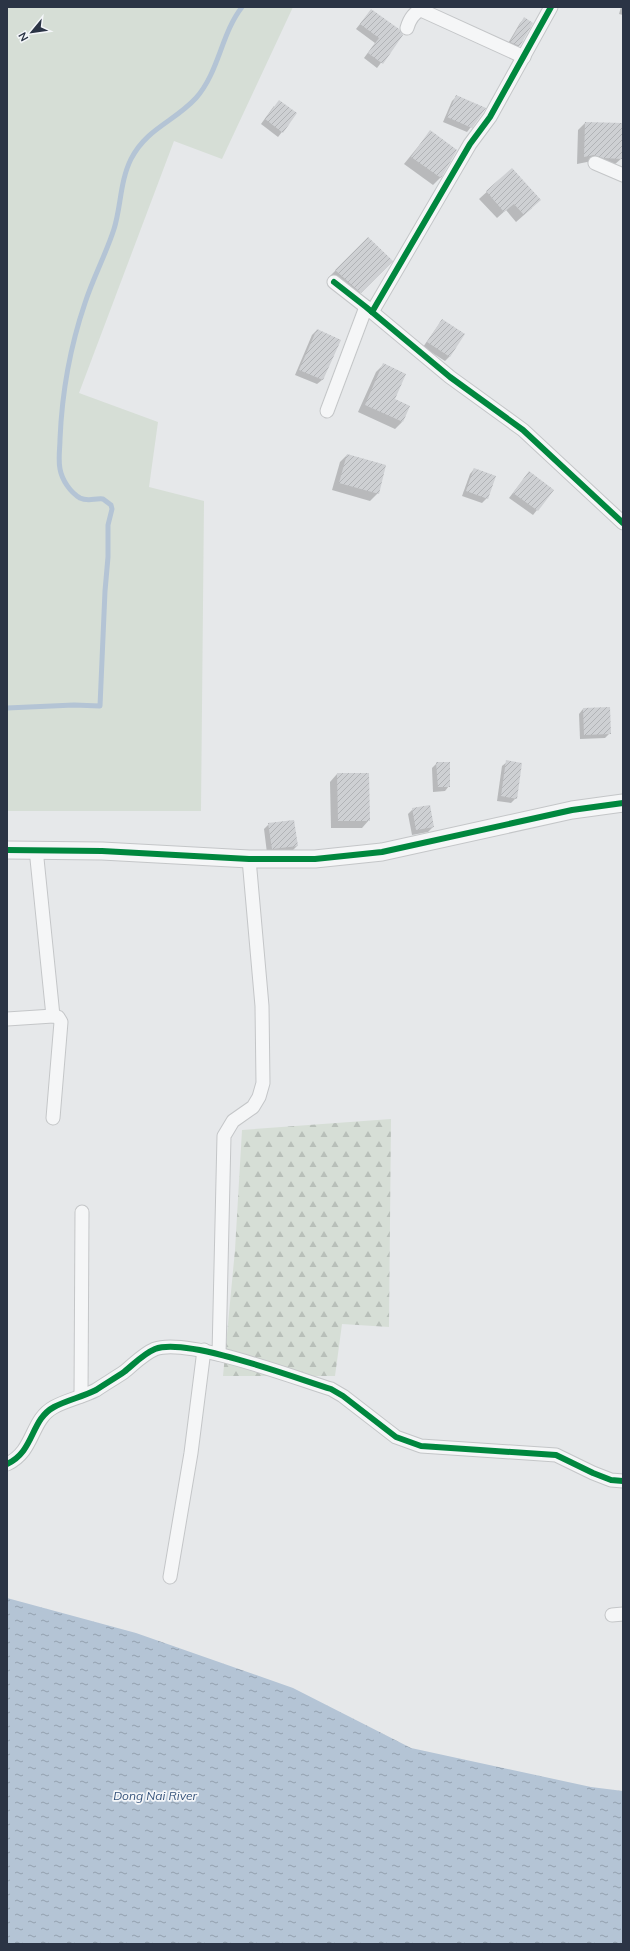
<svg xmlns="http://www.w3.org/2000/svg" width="630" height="1951" font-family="Mulish,sans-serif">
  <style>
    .grass { fill: #d6ded6 }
    .forest { fill: url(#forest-firs) }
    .water { fill: url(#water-ripples) }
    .shadow { fill: #0003 }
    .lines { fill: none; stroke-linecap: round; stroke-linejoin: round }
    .stream { stroke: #b4c4d5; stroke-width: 5 }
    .building { fill: url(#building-hatch) }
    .minor-casing { stroke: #c4c6c8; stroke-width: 15 }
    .tertiary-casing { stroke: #c4c6c8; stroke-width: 19 }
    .minor { stroke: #f5f6f7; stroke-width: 13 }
    .tertiary { stroke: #f5f6f7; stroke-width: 17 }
    .cycleway-casing { stroke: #f4f6f9; stroke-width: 8 }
    .cycleway { stroke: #00873e; stroke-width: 6 }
    .labels { text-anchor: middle; stroke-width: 3.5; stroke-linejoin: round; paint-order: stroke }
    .water-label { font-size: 12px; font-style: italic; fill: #34527a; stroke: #f4f6f9 }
  </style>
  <defs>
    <pattern id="forest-firs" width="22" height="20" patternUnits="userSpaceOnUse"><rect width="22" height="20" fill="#d6ded6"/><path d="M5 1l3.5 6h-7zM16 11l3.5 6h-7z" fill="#b8bfb9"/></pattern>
    <pattern id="water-ripples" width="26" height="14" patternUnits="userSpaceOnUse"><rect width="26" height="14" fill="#b4c4d5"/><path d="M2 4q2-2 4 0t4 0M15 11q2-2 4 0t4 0" fill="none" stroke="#93a0af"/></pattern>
    <pattern id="building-hatch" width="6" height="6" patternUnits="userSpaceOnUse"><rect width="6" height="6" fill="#ced0d3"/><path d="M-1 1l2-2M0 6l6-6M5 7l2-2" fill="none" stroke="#b1b3b6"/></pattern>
  </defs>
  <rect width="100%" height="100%" fill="#e6e8ea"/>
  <path class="grass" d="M7,7H293L222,159L174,141L79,393L158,422L149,487L204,501L201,811H7Z"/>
  <path class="forest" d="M391,1119L389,1327L342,1324L335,1376H223L235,1250L242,1130Z"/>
  <path class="water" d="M7,1598L136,1633L293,1688L411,1748L591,1787L623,1791V1944H7Z"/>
  <g class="shadow">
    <path d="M621,7H623V15L619,14Z"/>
    <path d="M371,10L402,35L377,68L364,58L375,43L356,29Z"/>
    <path d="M524,19L532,23L519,46L514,51L506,47L520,23Z"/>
    <path d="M456,97L471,127L467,132L443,122L452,101Z"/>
    <path d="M274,106L282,132L278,137L261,124Z"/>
    <path d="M585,123L622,158L614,165H595L587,162L577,164L578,130Z"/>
    <path d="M430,132L456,150L440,178L433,185L404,164Z"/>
    <path d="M512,169L532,208L516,222L506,210L497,218L479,199Z"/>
    <path d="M368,238L391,261L353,300L328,278Z"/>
    <path d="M442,320L450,356L445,361L423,347Z"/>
    <path d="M317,330L340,340L322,380L317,384L295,375L312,335Z"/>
    <path d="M384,364L394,400L402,422L395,429L358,412L376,372Z"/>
    <path d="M347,455L378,493L370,501L332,490L340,462Z"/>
    <path d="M474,469L487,498L482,503L462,496L470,474Z"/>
    <path d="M529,472L553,490L533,515L509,498Z"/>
    <path d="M583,709L610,733L605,738L580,739L579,714Z"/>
    <path d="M507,762L516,798L511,803L497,801L502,766Z"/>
    <path d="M437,763L449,786L445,791L433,792L432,768Z"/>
    <path d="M337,774L369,820L362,828H331L330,782Z"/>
    <path d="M413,809L433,827L428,832L412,835L408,814Z"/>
    <path d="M269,824L297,846L292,851L267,853L264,829Z"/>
  </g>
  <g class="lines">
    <path class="stream" d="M7,708L74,705L100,706L105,591L108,557V525L112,509L111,505L103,499C95,498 88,502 80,498C70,492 62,480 60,469C58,459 60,448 60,439C62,392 70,347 85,303C93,278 106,254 114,229C121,207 120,181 131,159C147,128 174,122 196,98C219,72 221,34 242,7"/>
  </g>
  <g class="building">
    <path d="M371,9L399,29L403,35L383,64L368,53L379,38L360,24Z"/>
    <path d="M524,17L533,23L520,46L510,42Z"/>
    <path d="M456,95L486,108L472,128L447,117Z"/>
    <path d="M279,100L297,113L283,133L265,119Z"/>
    <path d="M585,122L623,123V159L603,158L594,155L584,157Z"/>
    <path d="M430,130L457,150L441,178L411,157Z"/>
    <path d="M512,168L541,200L524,215L514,204L504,212L486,191Z"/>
    <path d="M368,237L393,261L361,293L335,270Z"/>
    <path d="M442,319L465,334L450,357L427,342Z"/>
    <path d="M317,329L341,340L323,380L299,370Z"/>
    <path d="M383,363L406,374L395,399L410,406L403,422L365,405Z"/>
    <path d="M347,454L386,465L379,494L339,483Z"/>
    <path d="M474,468L496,476L488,499L466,491Z"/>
    <path d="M529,471L554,490L538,511L513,493Z"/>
    <path d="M610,707L611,734L584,735L583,708Z"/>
    <path d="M506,760L522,763L517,799L501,796Z"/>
    <path d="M436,762H450V787H438Z"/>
    <path d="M337,773H369L370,821H338Z"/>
    <path d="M430,805L434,827L416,830L412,808Z"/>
    <path d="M294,820L298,846L272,849L268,823Z"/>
  </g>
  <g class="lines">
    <g class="minor-casing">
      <g id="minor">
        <path d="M407,28C409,21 413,13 421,10L524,57"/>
        <path d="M595,163L623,175"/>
        <path d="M334,282L366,307L450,377L523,430L623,523"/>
        <path d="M372,312L470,144L490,117L551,7"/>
        <path d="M327,411L366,307"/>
        <path d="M36,849L53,1016L58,1017L61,1022L53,1118"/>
        <path d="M7,1019L53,1016"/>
        <path d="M219,1354L224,1136L233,1121L253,1107L259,1097L263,1083L262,1006L249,859"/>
        <path d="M81,1396L82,1212"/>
        <path d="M7,1464C35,1451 30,1420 54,1407C67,1400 82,1397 96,1390C105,1384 115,1378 124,1372C134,1364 143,1354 155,1349C187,1337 295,1378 331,1389L343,1396L396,1437L421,1446L556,1455L593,1473L611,1480L623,1481"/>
        <path d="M170,1577L191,1453L204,1350"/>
        <path d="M612,1615L623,1614"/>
      </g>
    </g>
    <g class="tertiary-casing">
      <path id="tertiary" d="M7,850L102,851L249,859H315L382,852L572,810L623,803"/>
    </g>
    <use href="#minor" class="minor"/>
    <use href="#tertiary" class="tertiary"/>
    <g class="cycleway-casing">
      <g id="cycleway">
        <path d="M334,282L366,307L450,377L523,430L623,523"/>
        <path d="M372,312L470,144L490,117L551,7"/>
        <path d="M7,850L102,851L249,859H315L382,852L572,810L623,803"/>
        <path d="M7,1464C35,1451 30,1420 54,1407C67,1400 82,1397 96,1390C105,1384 115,1378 124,1372C134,1364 143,1354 155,1349C187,1337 295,1378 331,1389L343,1396L396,1437L421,1446L556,1455L593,1473L611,1480L623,1481"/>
      </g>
    </g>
    <use href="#cycleway" class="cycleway"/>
  </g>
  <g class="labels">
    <g class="water-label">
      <text x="155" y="1800">Dong Nai River</text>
    </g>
  </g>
  <rect width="630" height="1951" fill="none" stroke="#2b3445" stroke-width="16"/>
  <g transform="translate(32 32) rotate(241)" stroke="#f4f6f9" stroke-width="3" paint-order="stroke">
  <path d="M0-3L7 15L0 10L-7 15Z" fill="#2b3445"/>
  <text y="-6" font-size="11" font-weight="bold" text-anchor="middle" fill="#2b3445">N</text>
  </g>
</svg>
